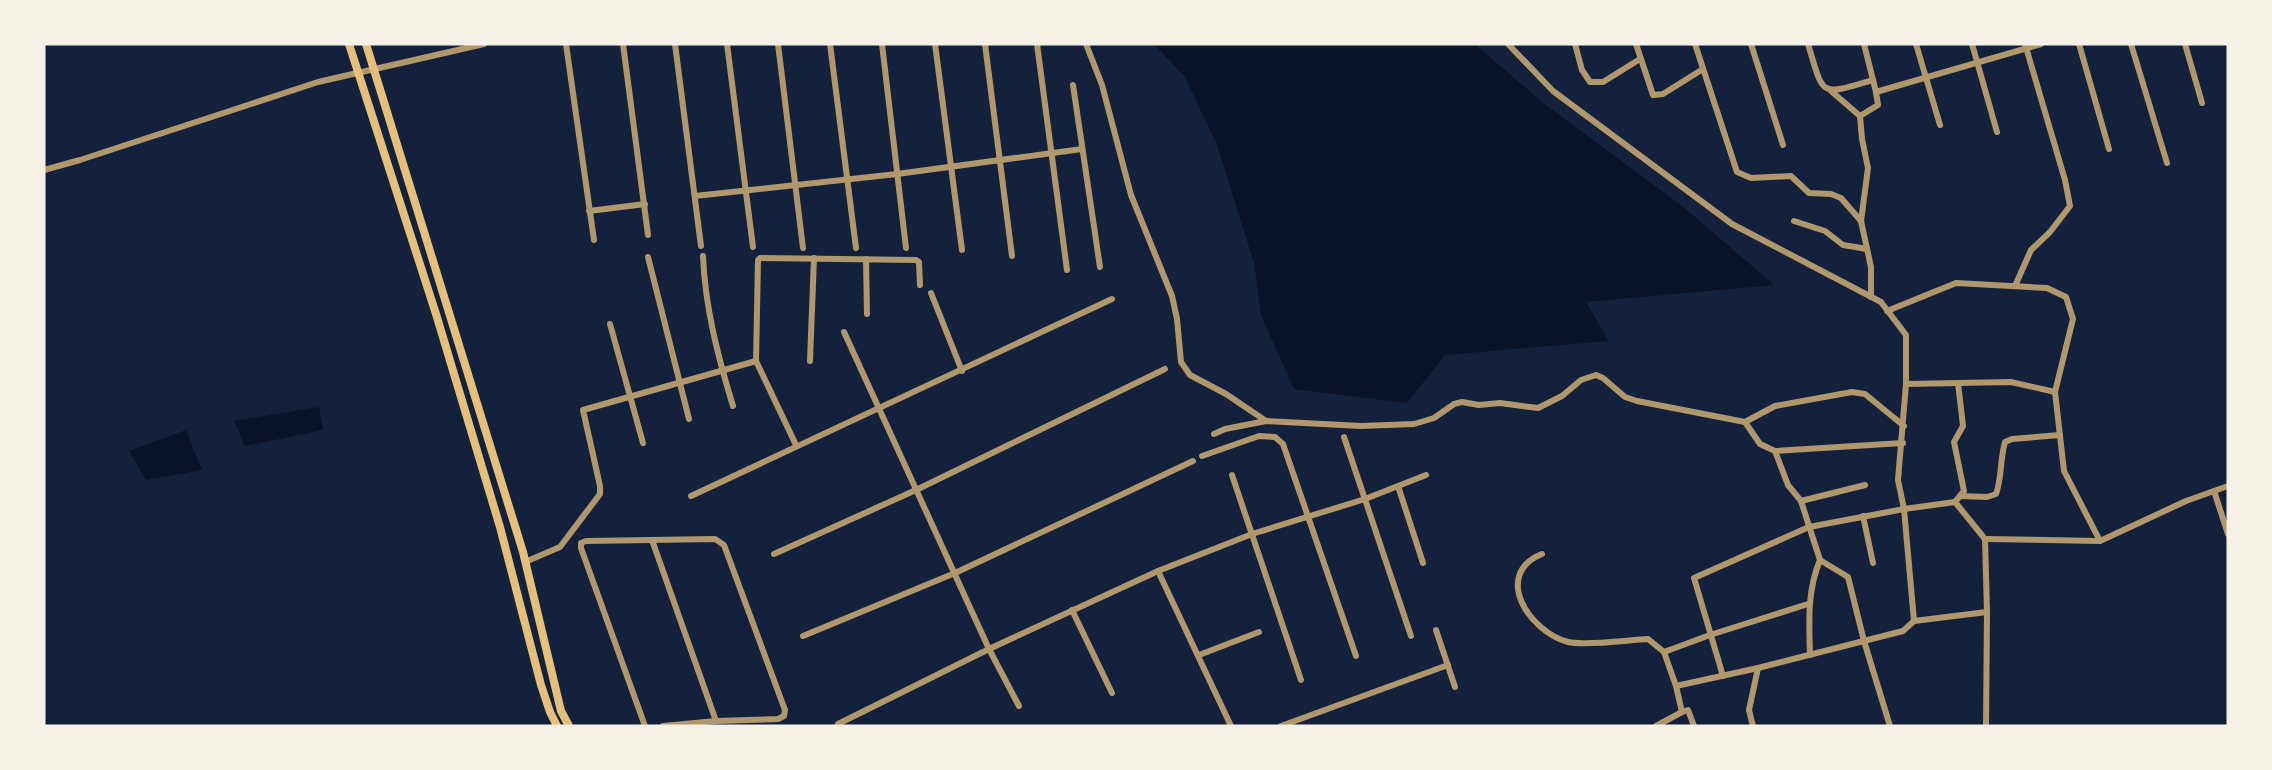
<svg xmlns="http://www.w3.org/2000/svg" width="2272" height="770" font-family="'IBM Plex Sans',sans-serif">
  <style>
    .water { fill: #0b132b }
    .lines { fill: none; stroke-linecap: round; stroke-linejoin: round }
    .minor { stroke: #b1986c; stroke-width: 6 }
    .secondary { stroke: #e5c07b; stroke-width: 8 }
  </style>
  <rect width="100%" height="100%" fill="#14213d"/>
  <g class="water">
    <path d="M1154,44H1475L1543,103L1681,205L1774,285L1586,302L1609,341L1445,355L1407,403L1294,389L1261,315L1254,263L1217,145L1185,77Z"/>
    <path d="M319,407L323,430L245,446L234,421Z"/>
    <path d="M186,430L202,470L146,480L129,451Z"/>
  </g>
  <g class="lines">
    <g class="minor">
      <path d="M566,44L594,240"/>
      <path d="M623,44L648,235"/>
      <path d="M675,44L701,246"/>
      <path d="M727,44L753,247"/>
      <path d="M778,44L803,248"/>
      <path d="M830,44L856,248"/>
      <path d="M882,44L906,248"/>
      <path d="M935,44L962,250"/>
      <path d="M985,44L1012,256"/>
      <path d="M1037,44L1067,270"/>
      <path d="M1086,44L1102,85L1131,195L1172,296L1177,319L1181,362L1190,375L1226,394L1266,421"/>
      <path d="M1508,44L1553,91L1732,224L1881,302L1906,335V384L1898,480L1904,509L1914,621"/>
      <path d="M1575,44L1582,70L1590,82H1603L1640,59"/>
      <path d="M1636,44L1653,95L1663,94L1703,69"/>
      <path d="M1695,44L1737,172L1751,178L1791,176L1809,193L1831,194L1841,198L1861,221"/>
      <path d="M1751,44L1783,145"/>
      <path d="M1808,44C1824,97 1819,96 1873,80"/>
      <path d="M1864,44L1876,92"/>
      <path d="M1916,44L1940,125"/>
      <path d="M1972,44L1997,132"/>
      <path d="M2079,44L2109,149"/>
      <path d="M2131,44L2167,163"/>
      <path d="M2185,44L2202,103"/>
      <path d="M1073,85L1100,267"/>
      <path d="M1831,91L1860,116"/>
      <path d="M44,170L80,160L318,82L484,44"/>
      <path d="M695,196L897,174L1082,149"/>
      <path d="M589,211L645,204"/>
      <path d="M1794,221L1825,231L1843,245L1867,249"/>
      <path d="M703,256C705,307 718,357 733,406"/>
      <path d="M648,257L689,419"/>
      <path d="M866,259L867,314"/>
      <path d="M2015,286L2031,250L2050,232L2070,206L2065,180L2025,44"/>
      <path d="M931,293L962,371"/>
      <path d="M1871,297V267L1861,221L1868,168L1862,139L1860,116L1878,105L1876,92L2041,44"/>
      <path d="M1887,311L1956,283L2047,288L2066,297L2073,319L2055,392L2064,471L2100,541"/>
      <path d="M610,324L643,443"/>
      <path d="M844,332L989,649L1019,706"/>
      <path d="M756,361L796,445"/>
      <path d="M810,361L814,258"/>
      <path d="M1958,383L1963,426L1954,442L1964,491L1955,502L1985,539L1987,612L1986,726"/>
      <path d="M1906,384L2011,382L2055,392"/>
      <path d="M1745,422L1760,444L1775,451L1903,443"/>
      <path d="M1214,434L1225,429L1266,421L1361,426L1414,424L1434,418L1454,404L1462,402L1479,405L1500,403L1538,408L1562,396L1581,380L1596,375L1603,378L1625,397L1637,401L1745,422L1775,406L1852,392L1865,394L1904,426"/>
      <path d="M1344,437L1411,636"/>
      <path d="M1775,451L1788,485L1801,501L1820,560C1807,591 1809,622 1810,655"/>
      <path d="M1202,456L1259,436L1275,437L1283,444L1356,656"/>
      <path d="M1232,475L1301,680"/>
      <path d="M1398,486L1423,563"/>
      <path d="M2214,491L2228,534"/>
      <path d="M691,496L1112,299"/>
      <path d="M1960,496L1987,497L1996,494C2002,478 2000,459 2005,442L2012,439L2060,435"/>
      <path d="M1801,501L1865,485"/>
      <path d="M1863,516L1873,563"/>
      <path d="M1985,539L2100,541L2186,501L2228,486"/>
      <path d="M652,540L716,721"/>
      <path d="M774,554L916,490L1165,369"/>
      <path d="M1542,554C1492,574 1529,632 1568,642C1585,646 1628,640 1648,639L1664,652L1676,686L1682,712L1688,710L1694,726"/>
      <path d="M1820,560L1848,577L1864,641L1890,726"/>
      <path d="M525,562L560,547L600,494V486L583,410L756,361L758,260L760,258L916,260L919,262L920,285"/>
      <path d="M1158,571L1231,726"/>
      <path d="M1072,610L1112,693"/>
      <path d="M1436,630L1455,687"/>
      <path d="M803,636L955,573L1193,461"/>
      <path d="M1664,652L1710,635L1808,604"/>
      <path d="M1199,655L1259,632"/>
      <path d="M1723,676L1694,578L1809,527L1904,509L1955,502"/>
      <path d="M1676,686L1758,668L1903,631L1914,621L1987,612"/>
      <path d="M645,726L581,548V543L586,541L715,539L724,545L785,710L784,716L778,719L716,721L663,726"/>
      <path d="M839,726L838,724L989,649L1158,571L1252,534L1365,499L1426,475"/>
      <path d="M1281,726L1448,665"/>
      <path d="M1656,726L1682,712"/>
      <path d="M1753,726L1749,710L1758,668"/>
    </g>
    <g class="secondary">
      <path d="M349,44L436,314L500,527L541,685L550,712L557,726"/>
      <path d="M366,44L523,552L561,711L569,726"/>
    </g>
  </g>
  <rect width="2272" height="770" fill="none" stroke="#f6f1e7" stroke-width="91"/>
</svg>
